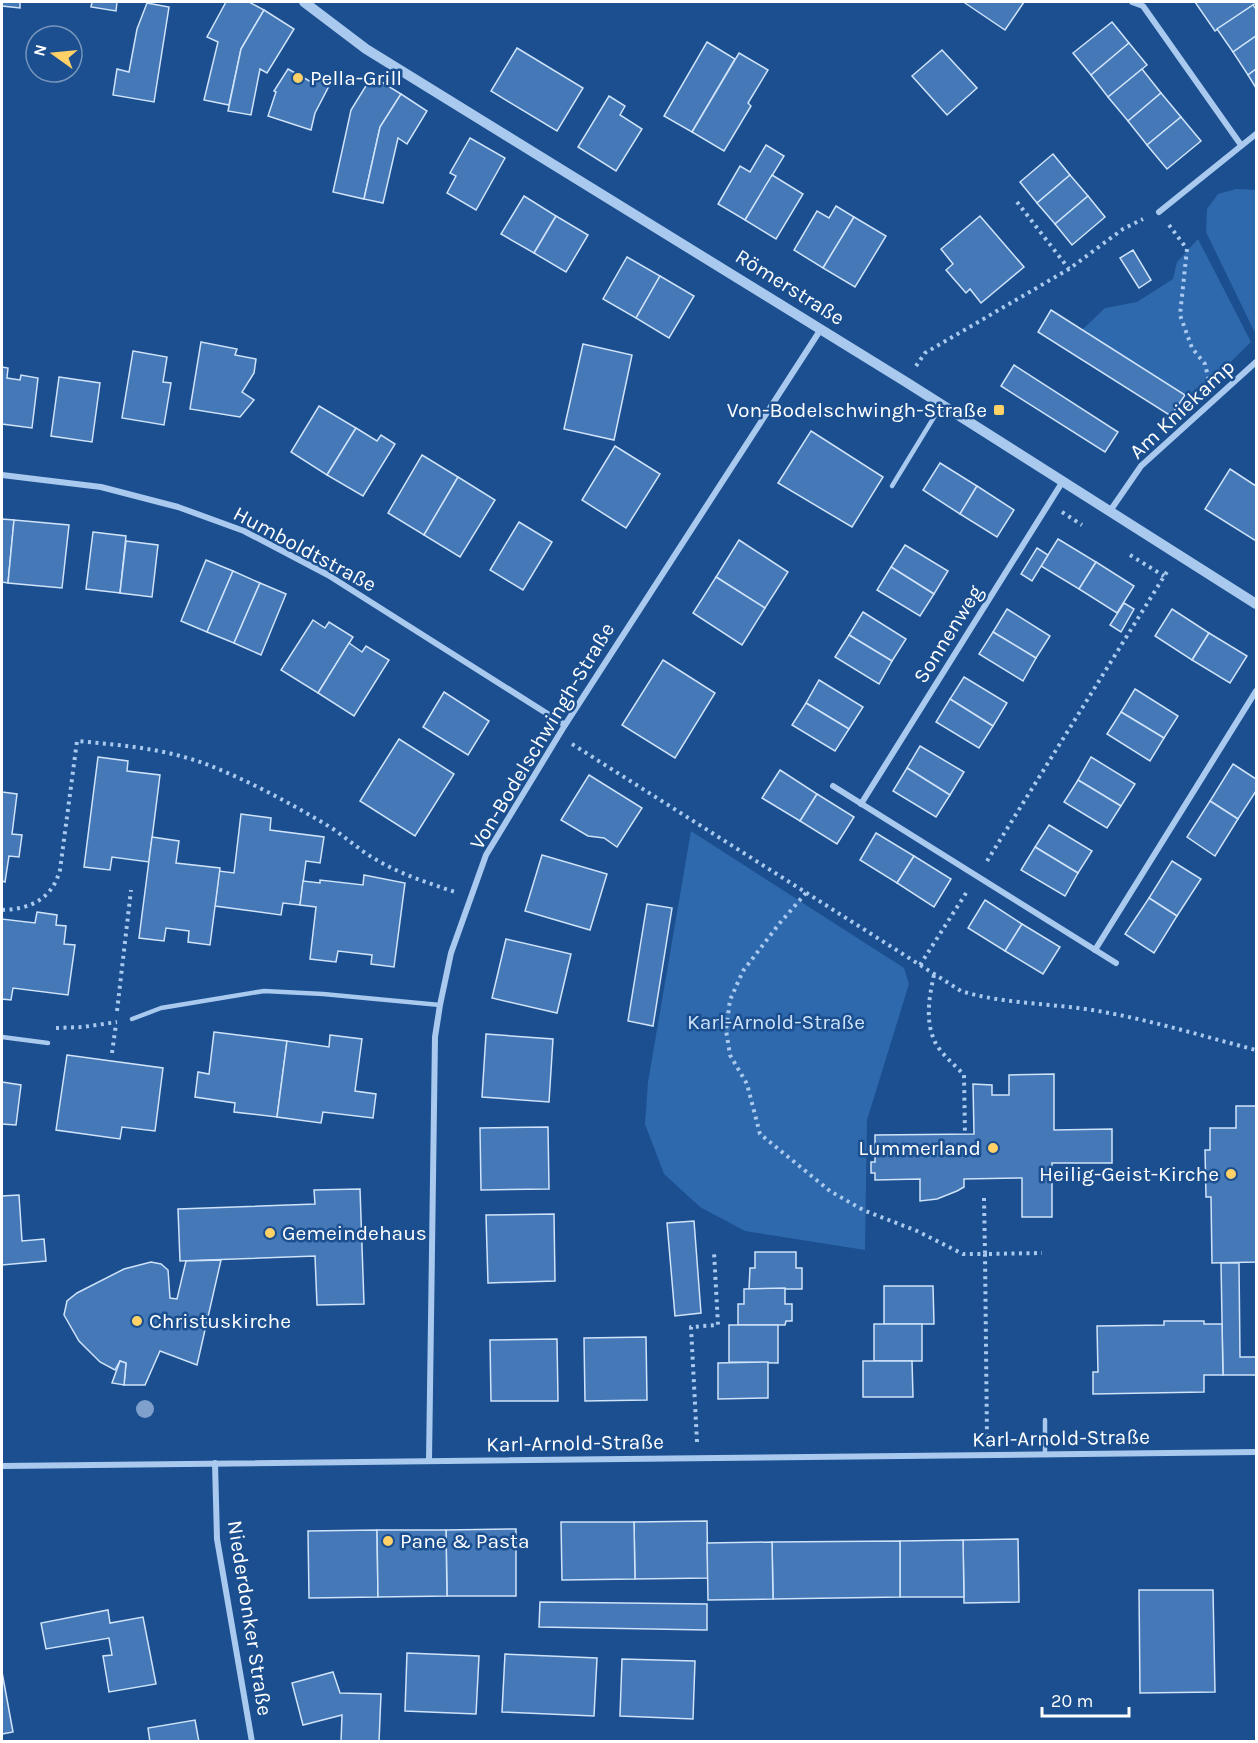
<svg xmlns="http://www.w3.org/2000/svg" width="1258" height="1743" font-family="Karla,sans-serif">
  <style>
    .green { fill: #2e69ad }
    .building { fill: #4478b7; stroke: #cfe3fa; stroke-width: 1.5 }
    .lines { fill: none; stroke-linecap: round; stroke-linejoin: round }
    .path { stroke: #a9c9ee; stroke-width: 4; stroke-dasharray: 3 4.5; stroke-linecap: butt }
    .service { stroke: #a9c9ee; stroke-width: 4.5 }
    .minor { stroke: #a9c9ee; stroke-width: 6 }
    .tertiary { stroke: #a9c9ee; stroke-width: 10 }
    .tree { fill: #7ea0ca }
    .poi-dot { fill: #ffd166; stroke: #1b4f8f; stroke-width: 2 }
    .labels { text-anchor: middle; stroke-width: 5; stroke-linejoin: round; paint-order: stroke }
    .poi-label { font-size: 21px; fill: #fff; stroke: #1b4f8f; text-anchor: start }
    .street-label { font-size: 21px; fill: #fff; stroke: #1b4f8f }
    .park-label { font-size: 21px; fill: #cfe3fa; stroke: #1b4f8f }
  </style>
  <rect width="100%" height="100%" fill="#1b4f8f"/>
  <g class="green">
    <path d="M1236,189L1256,190V335L1206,232L1207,209L1218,194Z"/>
    <path d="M1198,239L1251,342L1192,400L1082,330L1105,308L1137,302L1173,279L1177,262Z"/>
    <path d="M691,831L904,968L909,984L867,1120L865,1250L745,1231L700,1207L664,1174L645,1124L648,1082Z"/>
  </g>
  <g class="building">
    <path d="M2,2H20V8L2,6Z"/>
    <path d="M92,2H117L116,11L91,7Z"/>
    <path d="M226,2H249L264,10L241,49L229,105L204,100L218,42L207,37Z"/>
    <path d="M966,2H1024L1005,30L965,3Z"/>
    <path d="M1195,2H1255L1256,3L1215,31Z"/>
    <path d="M147,3L169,7L154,102L113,95L117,69L129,72L137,29Z"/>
    <path d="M1253,5L1256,9V36L1233,52L1217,29Z"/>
    <path d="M264,10L294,29L267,73L260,69L251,115L228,111L241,49Z"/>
    <path d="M1112,22L1129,43L1091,75L1073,53Z"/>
    <path d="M1256,36V69L1248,75L1233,52Z"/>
    <path d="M707,42L735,59L692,132L664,116Z"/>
    <path d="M1129,43L1147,65L1108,97L1091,75Z"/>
    <path d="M517,48L583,88L557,131L491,91Z"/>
    <path d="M942,50L977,88L947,115L912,76Z"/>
    <path d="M739,53L768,70L748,103L751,106L724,151L692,132Z"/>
    <path d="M288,69L313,83L316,79L329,86L315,113L311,130L268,116L276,92L274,91Z"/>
    <path d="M1142,69L1161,93L1128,121L1108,97Z"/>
    <path d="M1256,69V88L1248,75Z"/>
    <path d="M372,76L401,94L380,127L364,199L333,192L351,110Z"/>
    <path d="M1161,93L1181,117L1147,145L1128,121Z"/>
    <path d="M401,94L427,111L407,144L398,138L383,203L364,199L380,127Z"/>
    <path d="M609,96L625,106L620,115L642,129L616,171L578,147Z"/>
    <path d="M1181,117L1201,141L1167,169L1147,145Z"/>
    <path d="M470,138L505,158L476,210L447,193L456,176L450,173Z"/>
    <path d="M766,145L784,156L745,220L718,204L740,166L750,172Z"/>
    <path d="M1053,154L1070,175L1037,203L1020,182Z"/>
    <path d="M772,175L803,194L776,239L745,220Z"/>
    <path d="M1070,175L1088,196L1055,224L1037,203Z"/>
    <path d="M524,196L556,216L534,253L501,234Z"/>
    <path d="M1088,196L1105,217L1072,245L1055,224Z"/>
    <path d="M836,206L854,217L823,268L794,250L817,211L829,218Z"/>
    <path d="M556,216L588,235L566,272L534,253Z"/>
    <path d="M980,216L1024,267L981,303L970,289L966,293L946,270L953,264L941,249Z"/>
    <path d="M854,217L886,236L855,287L823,268Z"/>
    <path d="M1133,250L1151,280L1139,288L1120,258Z"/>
    <path d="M627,257L660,276L636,318L603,299Z"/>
    <path d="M660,276L694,296L669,338L636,318Z"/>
    <path d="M1051,310L1185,395L1171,416L1038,332Z"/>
    <path d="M201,342L237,349L235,355L256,359L254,373L242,392L254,400L240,417L190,409Z"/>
    <path d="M583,344L632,355L614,440L564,429Z"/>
    <path d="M133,351L167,357L163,382L171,383L164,425L122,418Z"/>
    <path d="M1014,365L1118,432L1105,452L1001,386Z"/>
    <path d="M2,367L8,368L7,378L20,380L21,375L38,378L32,428L2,424Z"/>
    <path d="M59,377L100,383L92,442L51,436Z"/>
    <path d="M319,406L356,428L327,475L291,452Z"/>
    <path d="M356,428L377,441L381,435L395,444L363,496L327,475Z"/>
    <path d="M811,431L883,477L852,527L778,483Z"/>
    <path d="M615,446L660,474L626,528L582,500Z"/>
    <path d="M422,455L458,477L424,535L388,513Z"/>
    <path d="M940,463L977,486L960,514L923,490Z"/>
    <path d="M1230,469L1256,486V541L1205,509Z"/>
    <path d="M458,477L495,500L460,557L424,535Z"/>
    <path d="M977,486L1014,510L997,537L960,514Z"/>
    <path d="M2,519L14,520L8,583L2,582Z"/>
    <path d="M14,520L69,525L62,588L8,583Z"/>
    <path d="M519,522L552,542L523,590L490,570Z"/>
    <path d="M93,532L126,536L120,593L86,589Z"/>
    <path d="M1058,539L1096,562L1079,589L1041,566Z"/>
    <path d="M739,540L788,572L765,608L716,577Z"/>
    <path d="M126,541L158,545L152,597L120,593Z"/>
    <path d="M905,545L948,571L934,594L891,567Z"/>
    <path d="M1037,548L1048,555L1032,581L1021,574Z"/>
    <path d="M206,560L233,571L207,632L181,621Z"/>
    <path d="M1096,562L1134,586L1117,613L1079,589Z"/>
    <path d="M891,567L934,594L920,616L877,590Z"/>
    <path d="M233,571L260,583L234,643L207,632Z"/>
    <path d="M716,577L765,608L742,645L693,613Z"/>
    <path d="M260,583L286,594L261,655L234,643Z"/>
    <path d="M1124,603L1134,609L1121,632L1110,625Z"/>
    <path d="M1007,609L1050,636L1036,658L993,632Z"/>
    <path d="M1172,609L1209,633L1192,660L1155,636Z"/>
    <path d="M863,612L906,639L892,661L849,635Z"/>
    <path d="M313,620L325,628L329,622L353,637L318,693L281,670Z"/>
    <path d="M993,632L1036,658L1023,681L979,654Z"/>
    <path d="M1209,633L1247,656L1230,683L1192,660Z"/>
    <path d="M849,635L892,661L879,684L835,657Z"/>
    <path d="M349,643L362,652L366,646L389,660L354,716L318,693Z"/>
    <path d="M663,660L715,693L675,758L622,725Z"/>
    <path d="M964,677L1007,703L993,726L950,699Z"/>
    <path d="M819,680L863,707L849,729L806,703Z"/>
    <path d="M1135,689L1178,716L1164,738L1121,712Z"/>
    <path d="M444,692L489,721L468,755L423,727Z"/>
    <path d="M950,699L993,726L979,748L936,722Z"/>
    <path d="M806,703L849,729L835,751L792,725Z"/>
    <path d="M1121,712L1164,738L1150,761L1107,734Z"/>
    <path d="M399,739L454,774L415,836L360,801Z"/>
    <path d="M920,746L964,772L950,795L907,768Z"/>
    <path d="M98,757L128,761L127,771L160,775L149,862L112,857L110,870L84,867Z"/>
    <path d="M1091,757L1135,784L1121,806L1078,780Z"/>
    <path d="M1233,764L1256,779V791L1238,819L1210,801Z"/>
    <path d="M907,768L950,795L936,817L893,791Z"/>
    <path d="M780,770L817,794L800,821L762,798Z"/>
    <path d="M589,775L642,808L617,847L604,838L588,836L561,820Z"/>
    <path d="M1078,780L1121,806L1107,828L1064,802Z"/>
    <path d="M2,792L17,794L12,834L22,835L19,857L9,856L5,882L2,881Z"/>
    <path d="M817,794L854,817L837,844L800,821Z"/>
    <path d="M1210,801L1238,819L1215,856L1187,837Z"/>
    <path d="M241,814L271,818L270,830L324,837L320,863L306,861L300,905L283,903L281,915L215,906L219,871L234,873Z"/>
    <path d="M1049,825L1092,851L1078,873L1035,847Z"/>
    <path d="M876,833L914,856L897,883L860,860Z"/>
    <path d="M152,837L179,841L176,863L220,868L210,945L188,942L189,931L166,928L164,941L139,938Z"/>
    <path d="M1035,847L1078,873L1065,896L1021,870Z"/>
    <path d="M542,855L607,874L590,930L525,911Z"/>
    <path d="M914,856L951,879L934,907L897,883Z"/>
    <path d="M1172,861L1201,879L1177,916L1149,898Z"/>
    <path d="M364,875L405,883L394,967L371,964L372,955L338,951L336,962L310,959L316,907L300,905L303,881L320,883V880L363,885Z"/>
    <path d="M1149,898L1177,916L1154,953L1125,934Z"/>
    <path d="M985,900L1022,924L1005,951L968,928Z"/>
    <path d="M647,904L672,908L653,1026L628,1021Z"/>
    <path d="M37,912L57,915L56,925L66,926L64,944L75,945L68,995L13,988L11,1000L2,999V919L35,923Z"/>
    <path d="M1022,924L1060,947L1043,974L1005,951Z"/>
    <path d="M506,939L571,954L557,1013L492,998Z"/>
    <path d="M214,1032L287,1041L277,1117L234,1112L235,1103L195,1097L198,1072L209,1074Z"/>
    <path d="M486,1034L553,1039L549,1102L482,1097Z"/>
    <path d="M330,1035L362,1039L355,1091L376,1094L373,1118L323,1112L321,1123L277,1117L287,1041L329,1047Z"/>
    <path d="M67,1055L163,1068L155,1131L122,1127L120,1139L56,1130Z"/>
    <path d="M1054,1074V1130L1112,1129V1163H1052V1217H1022V1178L964,1179V1187L957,1191L937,1199L920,1201V1179L875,1180V1173H871V1162H875V1135L974,1134L973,1084L992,1085V1095H1009V1075Z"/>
    <path d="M2,1082L21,1085L16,1125L2,1124Z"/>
    <path d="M1236,1106H1256V1262L1212,1263L1211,1197H1206L1205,1150H1210V1128H1236Z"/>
    <path d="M548,1127L549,1189L481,1190L480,1128Z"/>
    <path d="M360,1189L364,1304L317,1305L315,1256L180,1261L178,1209L315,1204L314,1190Z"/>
    <path d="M19,1195L22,1241L44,1239L46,1261L2,1265V1196Z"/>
    <path d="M554,1214L555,1281L488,1283L486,1215Z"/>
    <path d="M694,1221L701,1313L675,1316L667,1223Z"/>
    <path d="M755,1252H796V1268H802V1289H749L750,1268H755Z"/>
    <path d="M221,1260L197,1365L160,1351L145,1385H124L126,1363L120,1361L115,1370L100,1362L79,1341L64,1315L67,1301L77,1293L124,1269L151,1262L161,1264L168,1270L170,1298L177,1299L186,1261Z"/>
    <path d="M1221,1263H1239L1240,1357H1256V1375H1223Z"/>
    <path d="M884,1286H933L934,1324H884Z"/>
    <path d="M785,1288V1304H792V1321H786L785,1325H738V1304H744V1289Z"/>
    <path d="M1164,1321H1204V1324H1222L1223,1375H1204V1392L1093,1394V1372H1098L1097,1326L1164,1325Z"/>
    <rect x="874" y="1324" width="48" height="37"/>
    <path d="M729,1325H778V1363L729,1362Z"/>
    <path d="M646,1337L647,1400L585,1401L584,1338Z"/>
    <path d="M557,1339L558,1401H491L490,1340Z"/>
    <path d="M120,1361L126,1363L124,1385L112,1383Z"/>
    <path d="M863,1361H912L913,1397H863Z"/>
    <path d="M768,1362V1398L718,1399V1363Z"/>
    <path d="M707,1521L708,1578L635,1579L634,1522Z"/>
    <path d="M561,1522H634L635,1579L562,1580Z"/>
    <path d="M516,1529V1596H447L446,1530Z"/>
    <path d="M377,1530L378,1597L309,1598L308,1531Z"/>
    <path d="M377,1530H446L447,1596L378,1597Z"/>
    <path d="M1018,1539L1019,1602L964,1603L963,1540Z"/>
    <path d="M963,1540L964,1597H900V1541Z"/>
    <path d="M900,1541V1597L773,1599L772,1542Z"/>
    <path d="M772,1542L773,1599L708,1600L707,1543Z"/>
    <path d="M1139,1590H1213L1215,1692L1140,1693Z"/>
    <path d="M540,1602L707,1604V1630L539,1627Z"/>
    <path d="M108,1610L110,1623L143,1617L156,1684L109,1692L103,1656L112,1655L109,1638L46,1649L41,1623Z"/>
    <path d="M407,1653L479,1656L476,1714L405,1711Z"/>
    <path d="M505,1654L597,1658L594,1716L502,1712Z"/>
    <path d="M622,1659L695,1661L693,1719L620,1716Z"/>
    <path d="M2,1672L13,1732L2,1734Z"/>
    <path d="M333,1672L340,1693L381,1694L379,1742H341L342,1715L303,1725L292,1683Z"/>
    <path d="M195,1720L199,1742H150L148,1728Z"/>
  </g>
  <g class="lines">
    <g class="path">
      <path d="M1017,202L1069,269"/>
      <path d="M1169,225L1187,249L1180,315L1192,348L1205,364L1209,381"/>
      <path d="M916,366L925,353L1069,269L1123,229L1143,219"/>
      <path d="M1062,512L1082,525"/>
      <path d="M1130,555L1164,576"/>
      <path d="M572,744L961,991C1003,1004 1049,1003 1092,1010C1148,1019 1202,1036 1256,1050"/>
      <path d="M987,861L1168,570"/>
      <path d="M806,893L779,924L743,971L730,1000L726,1030L730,1055L747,1084L760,1134L830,1191L863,1210L917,1231L963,1254H985L987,1440"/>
      <path d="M2,910C31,909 52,899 60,870L77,741C120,745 161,748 203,763C246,779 290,803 330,827C346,837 359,850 375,859C400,874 428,883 455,892"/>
      <path d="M920,965L968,890"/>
      <path d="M934,975C929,997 925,1021 935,1042C941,1054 955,1065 964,1075L965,1134"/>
      <path d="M117,1011L131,890"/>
      <path d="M56,1028L83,1027L117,1022"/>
      <path d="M112,1053L116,1024"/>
      <path d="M984,1198L985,1254L1042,1253"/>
      <path d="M697,1442L691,1327L718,1325L714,1252"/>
    </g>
    <g class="service">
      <path d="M892,486L942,404"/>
      <path d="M132,1019L161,1008L264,991L323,994L440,1005"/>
      <path d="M2,1037L48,1043"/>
      <path d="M1045,1420V1455"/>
    </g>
    <g class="minor">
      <path d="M1132,2L1143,6L1241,145"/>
      <path d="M1159,212L1256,134"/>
      <path d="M2,475L101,487L178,507L244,531L328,575L565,725"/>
      <path d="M1110,511L1141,466L1256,362"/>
      <path d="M833,786L1116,963"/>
      <path d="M861,804L1063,481"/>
      <path d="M1095,950L1256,691"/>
      <path d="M429,1461L435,1037L440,1005L451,953L486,855L565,725L821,329"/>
      <path d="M215,1463L217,1539L252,1742"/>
      <path d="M2,1466L1256,1452"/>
    </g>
    <path class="tertiary" d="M304,2L366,49L906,382L1256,604"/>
  </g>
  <circle class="tree" cx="145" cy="1409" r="9"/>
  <g class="poi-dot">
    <circle cx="298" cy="78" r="6"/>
    <rect x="993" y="404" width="12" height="12" rx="3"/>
    <circle cx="993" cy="1148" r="6"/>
    <circle cx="1231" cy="1174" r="6"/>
    <circle cx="270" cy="1233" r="6"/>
    <circle cx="137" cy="1321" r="6"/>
    <circle cx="388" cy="1541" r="6"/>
  </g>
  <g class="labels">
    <g class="poi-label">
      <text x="310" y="85">Pella-Grill</text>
      <text x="987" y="417" text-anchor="end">Von-Bodelschwingh-Straße</text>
      <text x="981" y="1155" text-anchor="end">Lummerland</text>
      <text x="1219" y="1181" text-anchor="end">Heilig-Geist-Kirche</text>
      <text x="282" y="1240">Gemeindehaus</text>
      <text x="149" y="1328">Christuskirche</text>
      <text x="400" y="1548">Pane &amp; Pasta</text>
    </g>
    <g class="street-label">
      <text transform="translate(790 287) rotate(32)" y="7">Römerstraße</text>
      <text transform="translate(1182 409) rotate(-43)" y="7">Am Kniekamp</text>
      <text transform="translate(305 549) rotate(28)" y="7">Humboldtstraße</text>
      <text transform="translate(948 634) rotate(-58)" y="7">Sonnenweg</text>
      <text transform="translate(542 736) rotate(-59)" y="7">Von-Bodelschwingh-Straße</text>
      <text transform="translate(1061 1438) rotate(-1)" y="7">Karl-Arnold-Straße</text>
      <text transform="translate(575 1443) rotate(-1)" y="7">Karl-Arnold-Straße</text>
      <text transform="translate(250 1618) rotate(81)" y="7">Niederdonker Straße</text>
    </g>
    <g class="park-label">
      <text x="776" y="1029">Karl-Arnold-Straße</text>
    </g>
  </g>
  <rect width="1258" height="1743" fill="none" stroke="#ffffff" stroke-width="6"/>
  <g transform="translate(54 54) rotate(285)"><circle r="28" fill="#1b4f8f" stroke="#7695bc" stroke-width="1.5"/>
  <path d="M0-4.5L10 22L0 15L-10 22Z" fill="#ffd166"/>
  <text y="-9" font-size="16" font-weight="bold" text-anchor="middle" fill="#ffffff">N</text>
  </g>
  <path d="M1042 1707v9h87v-9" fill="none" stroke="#ffffff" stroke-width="3"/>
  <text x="1051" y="1707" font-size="18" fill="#ffffff" stroke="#1b4f8f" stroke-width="4.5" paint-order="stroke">20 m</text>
</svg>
